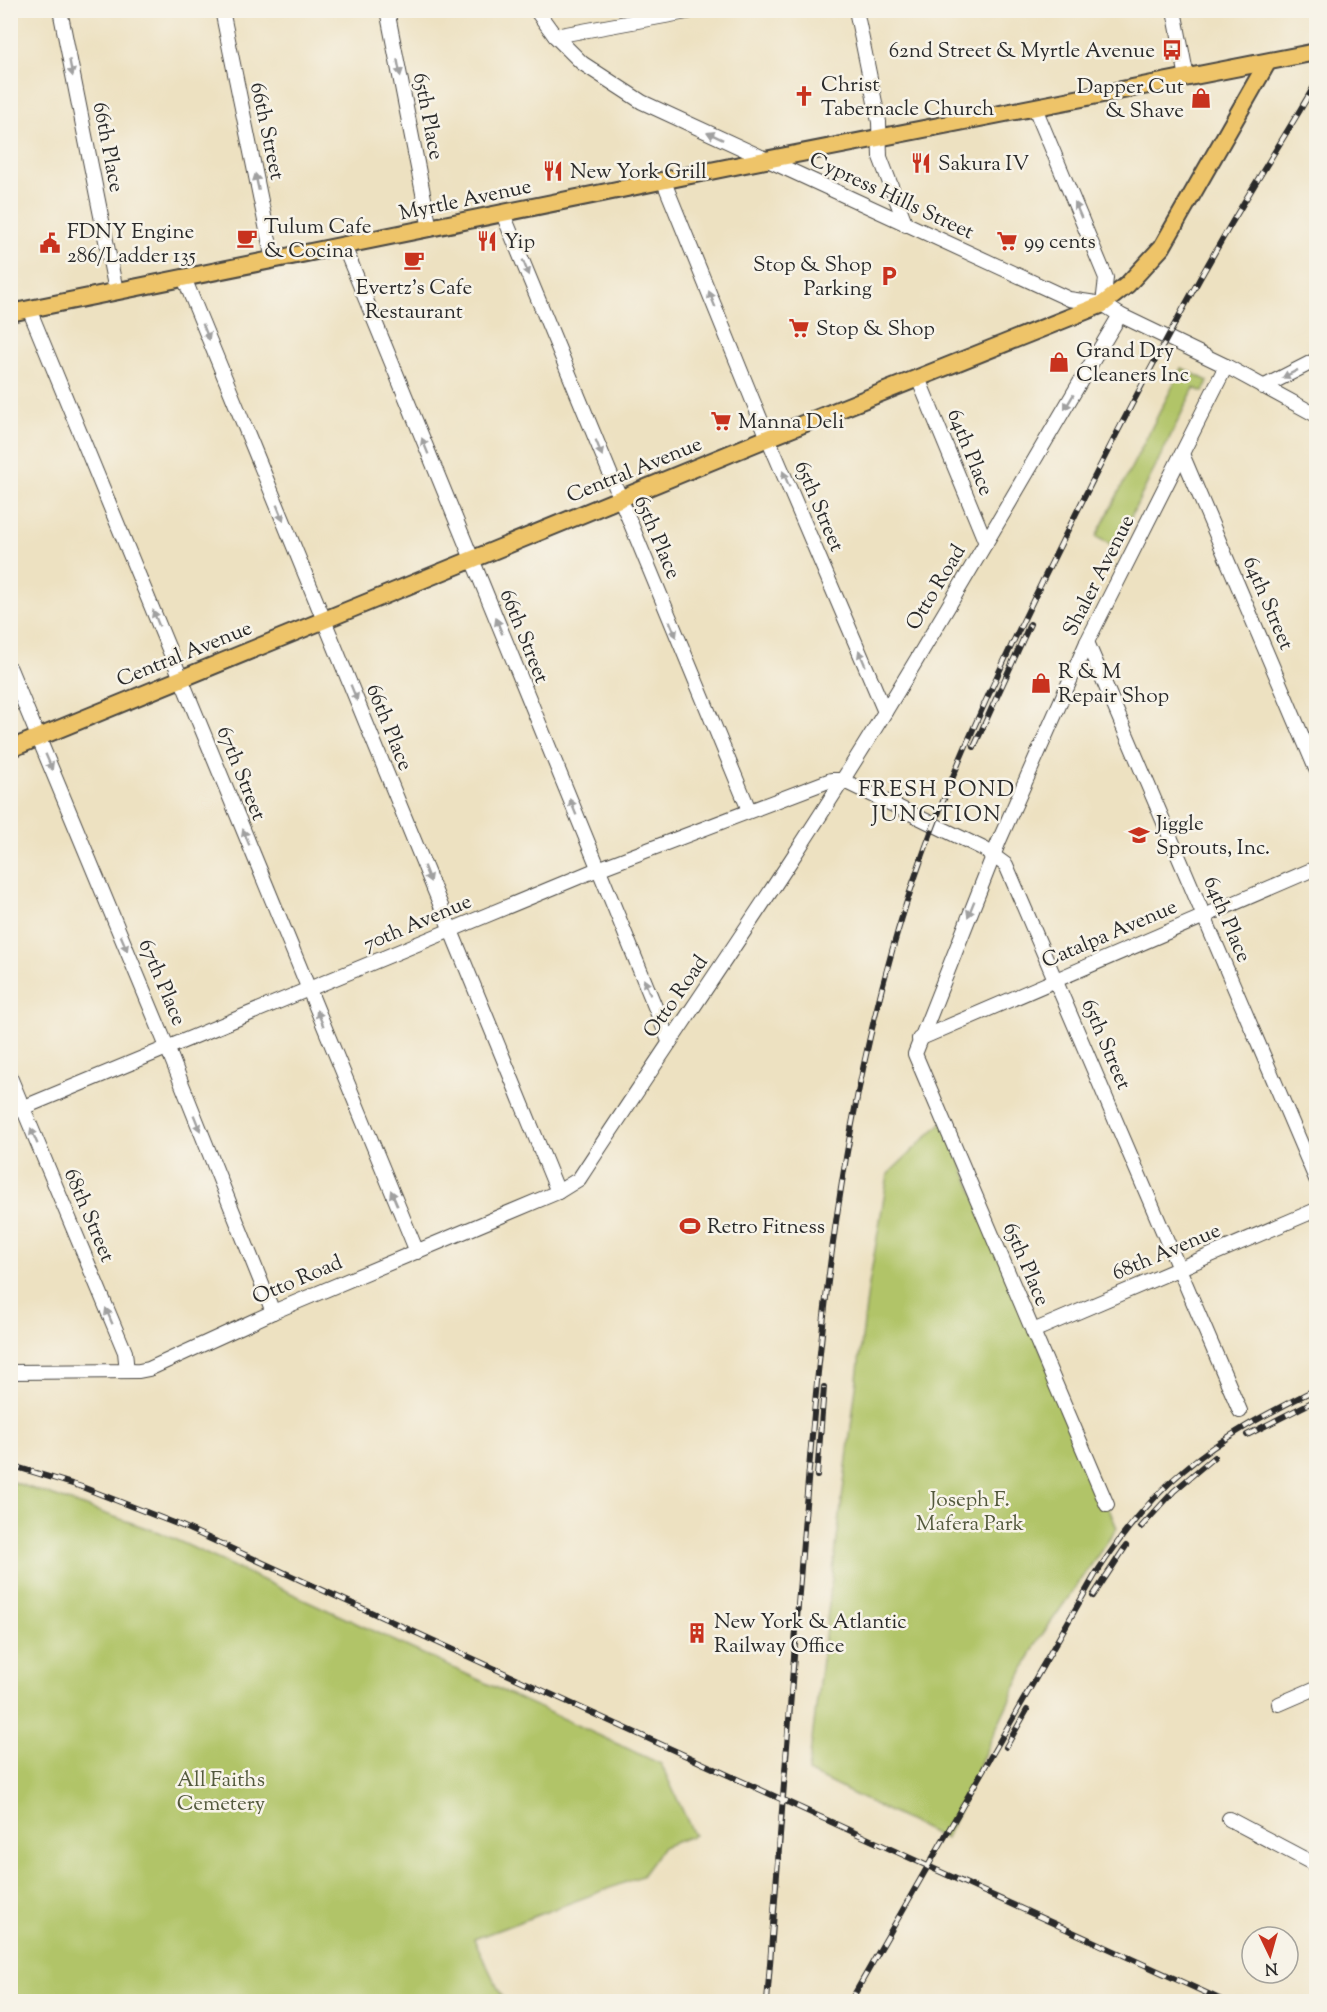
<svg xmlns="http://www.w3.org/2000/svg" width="1327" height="2012" font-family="'Sorts Mill Goudy',serif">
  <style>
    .green { fill: #b1c467; stroke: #6e7849; stroke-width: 1.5 }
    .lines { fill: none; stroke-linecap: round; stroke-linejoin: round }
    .minor-casing { stroke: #484642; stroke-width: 16 }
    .major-casing { stroke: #484642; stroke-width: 20 }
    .minor { stroke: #fff; stroke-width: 14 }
    .major { stroke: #eec469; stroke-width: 16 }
    .rail-casing { stroke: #2b2b2b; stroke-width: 6 }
    .rail { stroke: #f7f3e8; stroke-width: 4; stroke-dasharray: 11; stroke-linecap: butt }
    .oneway { fill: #a0a0a0 }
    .labels { text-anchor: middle; stroke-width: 5; stroke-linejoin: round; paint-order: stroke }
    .poi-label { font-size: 21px; fill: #2b2b2b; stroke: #f7f3e8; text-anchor: start }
    .street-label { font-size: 21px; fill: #2b2b2b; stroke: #f7f3e8 }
    .park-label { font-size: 21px; fill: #53593d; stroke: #f7f3e8 }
    .neighbourhood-label { font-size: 22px; letter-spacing: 1.5px; fill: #2b2b2b; stroke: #f7f3e8 }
  </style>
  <rect width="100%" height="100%" fill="#f7f3e8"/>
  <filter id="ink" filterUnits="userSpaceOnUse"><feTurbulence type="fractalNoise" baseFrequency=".0167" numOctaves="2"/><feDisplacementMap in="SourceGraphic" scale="12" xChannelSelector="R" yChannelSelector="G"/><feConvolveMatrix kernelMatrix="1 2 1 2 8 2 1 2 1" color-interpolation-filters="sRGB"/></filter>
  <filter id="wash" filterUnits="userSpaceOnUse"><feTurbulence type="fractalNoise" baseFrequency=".008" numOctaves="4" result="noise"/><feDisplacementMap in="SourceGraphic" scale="24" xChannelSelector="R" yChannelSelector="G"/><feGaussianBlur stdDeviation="1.35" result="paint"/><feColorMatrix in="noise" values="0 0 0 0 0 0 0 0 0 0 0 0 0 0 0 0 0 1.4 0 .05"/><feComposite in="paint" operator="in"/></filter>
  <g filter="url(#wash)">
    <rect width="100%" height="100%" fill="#ede1c1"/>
    <g class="green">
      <path d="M1182,368L1208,381L1203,392L1194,388L1116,547L1096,537Z"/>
      <path d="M943,1121L1117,1528L1035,1645L945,1839L808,1772L868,1290L888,1174Z"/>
      <path d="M10,1481L161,1533L661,1764L694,1835L663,1847L642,1876L474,1939L504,2001H11Z"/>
    </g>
  </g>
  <g filter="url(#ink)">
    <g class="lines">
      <g class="minor-casing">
        <g id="minor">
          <path d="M60,10L116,291"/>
          <path d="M222,10L273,260"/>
          <path d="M387,10L430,229"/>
          <path d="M536,10L555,36L582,63L642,102L1069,299L1103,304L1120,315L1226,366L1316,415"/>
          <path d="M856,10L879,122L880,157L906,225"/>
          <path d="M1174,10L1187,78"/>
          <path d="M555,36L698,10"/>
          <path d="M1035,108L1106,278L1103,304"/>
          <path d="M664,182L768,438L885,712"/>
          <path d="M503,214L749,810"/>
          <path d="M344,246L669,1041"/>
          <path d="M184,278L558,1192"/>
          <path d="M29,309L417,1252"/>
          <path d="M918,378L986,543"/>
          <path d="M1263,387L1316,360"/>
          <path d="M1182,454L1316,769"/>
          <path d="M1087,642L1316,1179"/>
          <path d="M10,669L167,1047L273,1312"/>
          <path d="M919,1039L1316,868"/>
          <path d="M10,1077L125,1352L127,1371"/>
          <path d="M10,1113L598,869L831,780H842L984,849L1006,865L1240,1411"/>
          <path d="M1033,1331L1316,1210"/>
          <path d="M10,1372L139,1371L149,1369L273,1312L558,1192L579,1179C681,1023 788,871 885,712C965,581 1041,447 1120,315"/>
          <path d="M1107,1505L915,1054L999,841L1087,642L1226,366"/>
          <path d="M1279,1704L1316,1688"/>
          <path d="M1229,1819L1316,1865"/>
        </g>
      </g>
      <g class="major-casing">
        <g id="major">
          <path d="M10,313L740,165L1316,52"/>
          <path d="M10,749L768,438L1103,304L1127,285L1162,247L1267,63"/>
        </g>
      </g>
      <use href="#minor" class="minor"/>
      <use href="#major" class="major"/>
      <g class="rail-casing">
        <g id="rail">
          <path d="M974,747L1030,624"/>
          <path d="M1247,1435L1316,1400"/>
          <path d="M10,1465L82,1487L182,1526L1226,2002"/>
          <path d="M817,1476L824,1387"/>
          <path d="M1141,1527L1174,1491L1214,1457"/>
          <path d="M1093,1596L1126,1546"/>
          <path d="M1006,1747L1027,1710"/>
          <path d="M767,2002C778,1852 790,1703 802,1554C818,1351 836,1148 892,951C929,819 986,696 1046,574C1103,458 1162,343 1227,231C1256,181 1287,133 1316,83"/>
          <path d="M850,2002L1095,1575C1120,1537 1149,1499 1184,1470C1223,1436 1270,1412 1316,1389"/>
        </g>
      </g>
      <use href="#rail" class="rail"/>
    </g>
    <defs><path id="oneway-solid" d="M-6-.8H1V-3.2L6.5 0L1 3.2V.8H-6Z" transform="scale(1.5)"/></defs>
    <g class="oneway">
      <use href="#oneway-solid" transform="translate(71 68) rotate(79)"/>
      <use href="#oneway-solid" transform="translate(399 68) rotate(79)"/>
      <use href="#oneway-solid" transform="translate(715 136) rotate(-155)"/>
      <use href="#oneway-solid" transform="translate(257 182) rotate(-102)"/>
      <use href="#oneway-solid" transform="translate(1078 210) rotate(-113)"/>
      <use href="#oneway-solid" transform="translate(526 268) rotate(68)"/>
      <use href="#oneway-solid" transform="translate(712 299) rotate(-112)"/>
      <use href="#oneway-solid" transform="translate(206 332) rotate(68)"/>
      <use href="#oneway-solid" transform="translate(1290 374) rotate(153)"/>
      <use href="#oneway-solid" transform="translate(1069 402) rotate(121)"/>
      <use href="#oneway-solid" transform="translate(425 446) rotate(-112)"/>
      <use href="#oneway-solid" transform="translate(599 448) rotate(68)"/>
      <use href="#oneway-solid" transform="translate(786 479) rotate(-113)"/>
      <use href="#oneway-solid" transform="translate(280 513) rotate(68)"/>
      <use href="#oneway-solid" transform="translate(156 618) rotate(-112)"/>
      <use href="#oneway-solid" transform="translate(499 626) rotate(-112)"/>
      <use href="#oneway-solid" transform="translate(673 629) rotate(67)"/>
      <use href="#oneway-solid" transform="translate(862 658) rotate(-113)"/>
      <use href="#oneway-solid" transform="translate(354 693) rotate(68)"/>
      <use href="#oneway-solid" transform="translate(49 762) rotate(67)"/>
      <use href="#oneway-solid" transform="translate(573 807) rotate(-112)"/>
      <use href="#oneway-solid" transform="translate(246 837) rotate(-112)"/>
      <use href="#oneway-solid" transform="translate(427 874) rotate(68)"/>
      <use href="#oneway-solid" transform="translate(971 909) rotate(112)"/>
      <use href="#oneway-solid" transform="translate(124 943) rotate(67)"/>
      <use href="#oneway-solid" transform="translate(647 987) rotate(-112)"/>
      <use href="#oneway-solid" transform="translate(320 1018) rotate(-113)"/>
      <use href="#oneway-solid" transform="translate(197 1123) rotate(68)"/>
      <use href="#oneway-solid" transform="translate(34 1136) rotate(-113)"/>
      <use href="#oneway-solid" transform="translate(394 1198) rotate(-113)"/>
      <use href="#oneway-solid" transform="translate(109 1316) rotate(-113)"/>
    </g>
  </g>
  <defs>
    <g id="bus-bare" transform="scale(1.62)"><path d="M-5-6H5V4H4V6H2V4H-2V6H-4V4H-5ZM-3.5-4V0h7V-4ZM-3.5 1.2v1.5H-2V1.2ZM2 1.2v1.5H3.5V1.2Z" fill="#c8321e" stroke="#f7f3e8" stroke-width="2.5" paint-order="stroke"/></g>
    <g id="church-bare" transform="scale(1.62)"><path d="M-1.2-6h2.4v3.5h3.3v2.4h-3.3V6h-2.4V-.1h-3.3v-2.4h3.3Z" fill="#c8321e" stroke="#f7f3e8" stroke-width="2.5" paint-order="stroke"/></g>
    <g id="shop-bare" transform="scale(1.62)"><path d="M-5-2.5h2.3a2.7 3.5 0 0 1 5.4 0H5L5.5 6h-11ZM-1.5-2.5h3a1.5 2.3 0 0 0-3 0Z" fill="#c8321e" stroke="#f7f3e8" stroke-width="2.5" paint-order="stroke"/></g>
    <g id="restaurant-bare" transform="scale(1.62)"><path d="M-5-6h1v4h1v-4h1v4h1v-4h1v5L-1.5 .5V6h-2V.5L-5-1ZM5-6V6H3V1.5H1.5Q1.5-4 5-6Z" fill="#c8321e" stroke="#f7f3e8" stroke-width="2.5" paint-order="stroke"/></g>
    <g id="cafe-bare" transform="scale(1.62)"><path d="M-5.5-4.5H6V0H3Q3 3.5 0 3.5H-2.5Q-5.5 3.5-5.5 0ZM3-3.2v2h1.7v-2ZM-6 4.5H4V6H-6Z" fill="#c8321e" stroke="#f7f3e8" stroke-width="2.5" paint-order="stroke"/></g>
    <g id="supermarket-bare" transform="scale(1.62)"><path d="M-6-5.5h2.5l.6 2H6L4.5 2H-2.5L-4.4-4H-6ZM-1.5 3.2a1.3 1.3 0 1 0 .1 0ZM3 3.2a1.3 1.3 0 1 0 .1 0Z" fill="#c8321e" stroke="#f7f3e8" stroke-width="2.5" paint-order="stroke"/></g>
    <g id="civic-bare" transform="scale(1.62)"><path d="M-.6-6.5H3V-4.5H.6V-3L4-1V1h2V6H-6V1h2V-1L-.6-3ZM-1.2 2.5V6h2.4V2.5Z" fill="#c8321e" stroke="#f7f3e8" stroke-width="2.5" paint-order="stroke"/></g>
    <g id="parking-bare" transform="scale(1.62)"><path d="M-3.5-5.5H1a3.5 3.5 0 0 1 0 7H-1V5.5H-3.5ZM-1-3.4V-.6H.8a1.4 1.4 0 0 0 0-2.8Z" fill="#c8321e" stroke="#f7f3e8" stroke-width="2.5" paint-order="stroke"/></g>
    <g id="school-bare" transform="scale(1.62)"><path d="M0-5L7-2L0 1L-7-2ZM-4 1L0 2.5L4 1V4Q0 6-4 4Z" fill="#c8321e" stroke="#f7f3e8" stroke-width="2.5" paint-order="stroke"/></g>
    <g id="stadium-bare" transform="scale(1.62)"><path d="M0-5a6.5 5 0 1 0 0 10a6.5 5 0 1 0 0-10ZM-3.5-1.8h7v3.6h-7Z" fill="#c8321e" stroke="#f7f3e8" stroke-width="2.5" paint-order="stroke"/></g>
    <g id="building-bare" transform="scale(1.62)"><path d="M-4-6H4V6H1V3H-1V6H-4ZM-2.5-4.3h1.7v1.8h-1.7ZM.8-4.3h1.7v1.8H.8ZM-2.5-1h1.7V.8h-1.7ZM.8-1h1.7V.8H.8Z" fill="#c8321e" stroke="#f7f3e8" stroke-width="2.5" paint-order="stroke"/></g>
  </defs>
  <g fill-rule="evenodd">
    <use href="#bus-bare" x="1172" y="50"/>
    <use href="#church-bare" x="804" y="96"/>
    <use href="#shop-bare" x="1201" y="98"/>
    <use href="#restaurant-bare" x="921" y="163"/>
    <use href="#restaurant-bare" x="553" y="171"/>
    <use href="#cafe-bare" x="247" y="238"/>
    <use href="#restaurant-bare" x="487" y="241"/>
    <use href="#supermarket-bare" x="1007" y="241"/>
    <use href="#civic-bare" x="50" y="243"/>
    <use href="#cafe-bare" x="414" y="260"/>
    <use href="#parking-bare" x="889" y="276"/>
    <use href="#supermarket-bare" x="799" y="328"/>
    <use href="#shop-bare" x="1059" y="362"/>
    <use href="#supermarket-bare" x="721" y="421"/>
    <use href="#shop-bare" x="1041" y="683"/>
    <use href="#school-bare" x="1139" y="835"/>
    <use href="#stadium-bare" x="690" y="1226"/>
    <use href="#building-bare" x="697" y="1633"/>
  </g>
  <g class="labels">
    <g class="poi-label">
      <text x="1155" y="57" text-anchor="end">62nd Street &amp; Myrtle Avenue</text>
      <text x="821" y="91">Christ<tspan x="821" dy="24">Tabernacle Church</tspan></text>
      <text x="1184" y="93" text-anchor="end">Dapper Cut<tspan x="1184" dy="24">&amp; Shave</tspan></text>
      <text x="938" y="170">Sakura IV</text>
      <text x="570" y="178">New York Grill</text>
      <text x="264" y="233">Tulum Cafe<tspan x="264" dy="24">&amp; Cocina</tspan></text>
      <text x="67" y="238">FDNY Engine<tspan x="67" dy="24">286/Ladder 135</tspan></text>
      <text x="504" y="248">Yip</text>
      <text x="1024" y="248">99 cents</text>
      <text x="872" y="271" text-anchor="end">Stop &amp; Shop<tspan x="872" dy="24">Parking</tspan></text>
      <text x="414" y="294" text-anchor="middle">Evertz's Cafe<tspan x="414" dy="24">Restaurant</tspan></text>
      <text x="816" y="335">Stop &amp; Shop</text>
      <text x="1076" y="357">Grand Dry<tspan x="1076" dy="24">Cleaners Inc</tspan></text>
      <text x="738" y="428">Manna Deli</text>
      <text x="1058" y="678">R &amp; M<tspan x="1058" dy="24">Repair Shop</tspan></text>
      <text x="1156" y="830">Jiggle<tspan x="1156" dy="24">Sprouts, Inc.</tspan></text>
      <text x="707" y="1233">Retro Fitness</text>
      <text x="714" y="1628">New York &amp; Atlantic<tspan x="714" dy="24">Railway Office</tspan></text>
    </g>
    <g class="street-label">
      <text transform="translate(429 116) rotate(79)" y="7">65th Place</text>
      <text transform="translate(268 131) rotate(78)" y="7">66th Street</text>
      <text transform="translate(109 147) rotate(79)" y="7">66th Place</text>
      <text transform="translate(892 195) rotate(25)" y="7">Cypress Hills Street</text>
      <text transform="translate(465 199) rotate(-12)" y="7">Myrtle Avenue</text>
      <text transform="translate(971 452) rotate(68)" y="7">64th Place</text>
      <text transform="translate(634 469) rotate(-22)" y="7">Central Avenue</text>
      <text transform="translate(820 506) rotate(67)" y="7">65th Street</text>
      <text transform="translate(658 537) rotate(67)" y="7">65th Place</text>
      <text transform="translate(1098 575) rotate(-63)" y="7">Shaler Avenue</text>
      <text transform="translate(935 587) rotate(-59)" y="7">Otto Road</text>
      <text transform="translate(1269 603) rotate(67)" y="7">64th Street</text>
      <text transform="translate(525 636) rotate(68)" y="7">66th Street</text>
      <text transform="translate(184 653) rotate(-22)" y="7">Central Avenue</text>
      <text transform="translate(390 727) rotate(68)" y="7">66th Place</text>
      <text transform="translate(242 773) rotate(68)" y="7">67th Street</text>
      <text transform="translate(1228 919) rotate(67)" y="7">64th Place</text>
      <text transform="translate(417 922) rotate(-23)" y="7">70th Avenue</text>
      <text transform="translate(1109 933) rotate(-23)" y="7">Catalpa Avenue</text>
      <text transform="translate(163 982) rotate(67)" y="7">67th Place</text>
      <text transform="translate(675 996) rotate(-55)" y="7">Otto Road</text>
      <text transform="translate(1107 1044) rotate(67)" y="7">65th Street</text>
      <text transform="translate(90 1215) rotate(67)" y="7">68th Street</text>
      <text transform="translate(1166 1251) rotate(-23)" y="7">68th Avenue</text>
      <text transform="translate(1027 1264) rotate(67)" y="7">65th Place</text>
      <text transform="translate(297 1279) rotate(-23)" y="7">Otto Road</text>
    </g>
    <g class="park-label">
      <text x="970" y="1506">Joseph F.<tspan x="970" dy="24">Mafera Park</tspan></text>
      <text x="221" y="1786">All Faiths<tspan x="221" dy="24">Cemetery</tspan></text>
    </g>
    <g class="neighbourhood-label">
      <text x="937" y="796">FRESH POND<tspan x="937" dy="25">JUNCTION</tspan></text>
    </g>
  </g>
  <rect width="1327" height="2012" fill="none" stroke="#f7f3e8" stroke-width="36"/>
  <g transform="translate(1270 1955) rotate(175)"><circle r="28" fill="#f7f3e8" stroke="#a5a39c" stroke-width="1.5"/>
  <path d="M0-4.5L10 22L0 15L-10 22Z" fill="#c8321e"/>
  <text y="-9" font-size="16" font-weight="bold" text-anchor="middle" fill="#2b2b2b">N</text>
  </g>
</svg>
